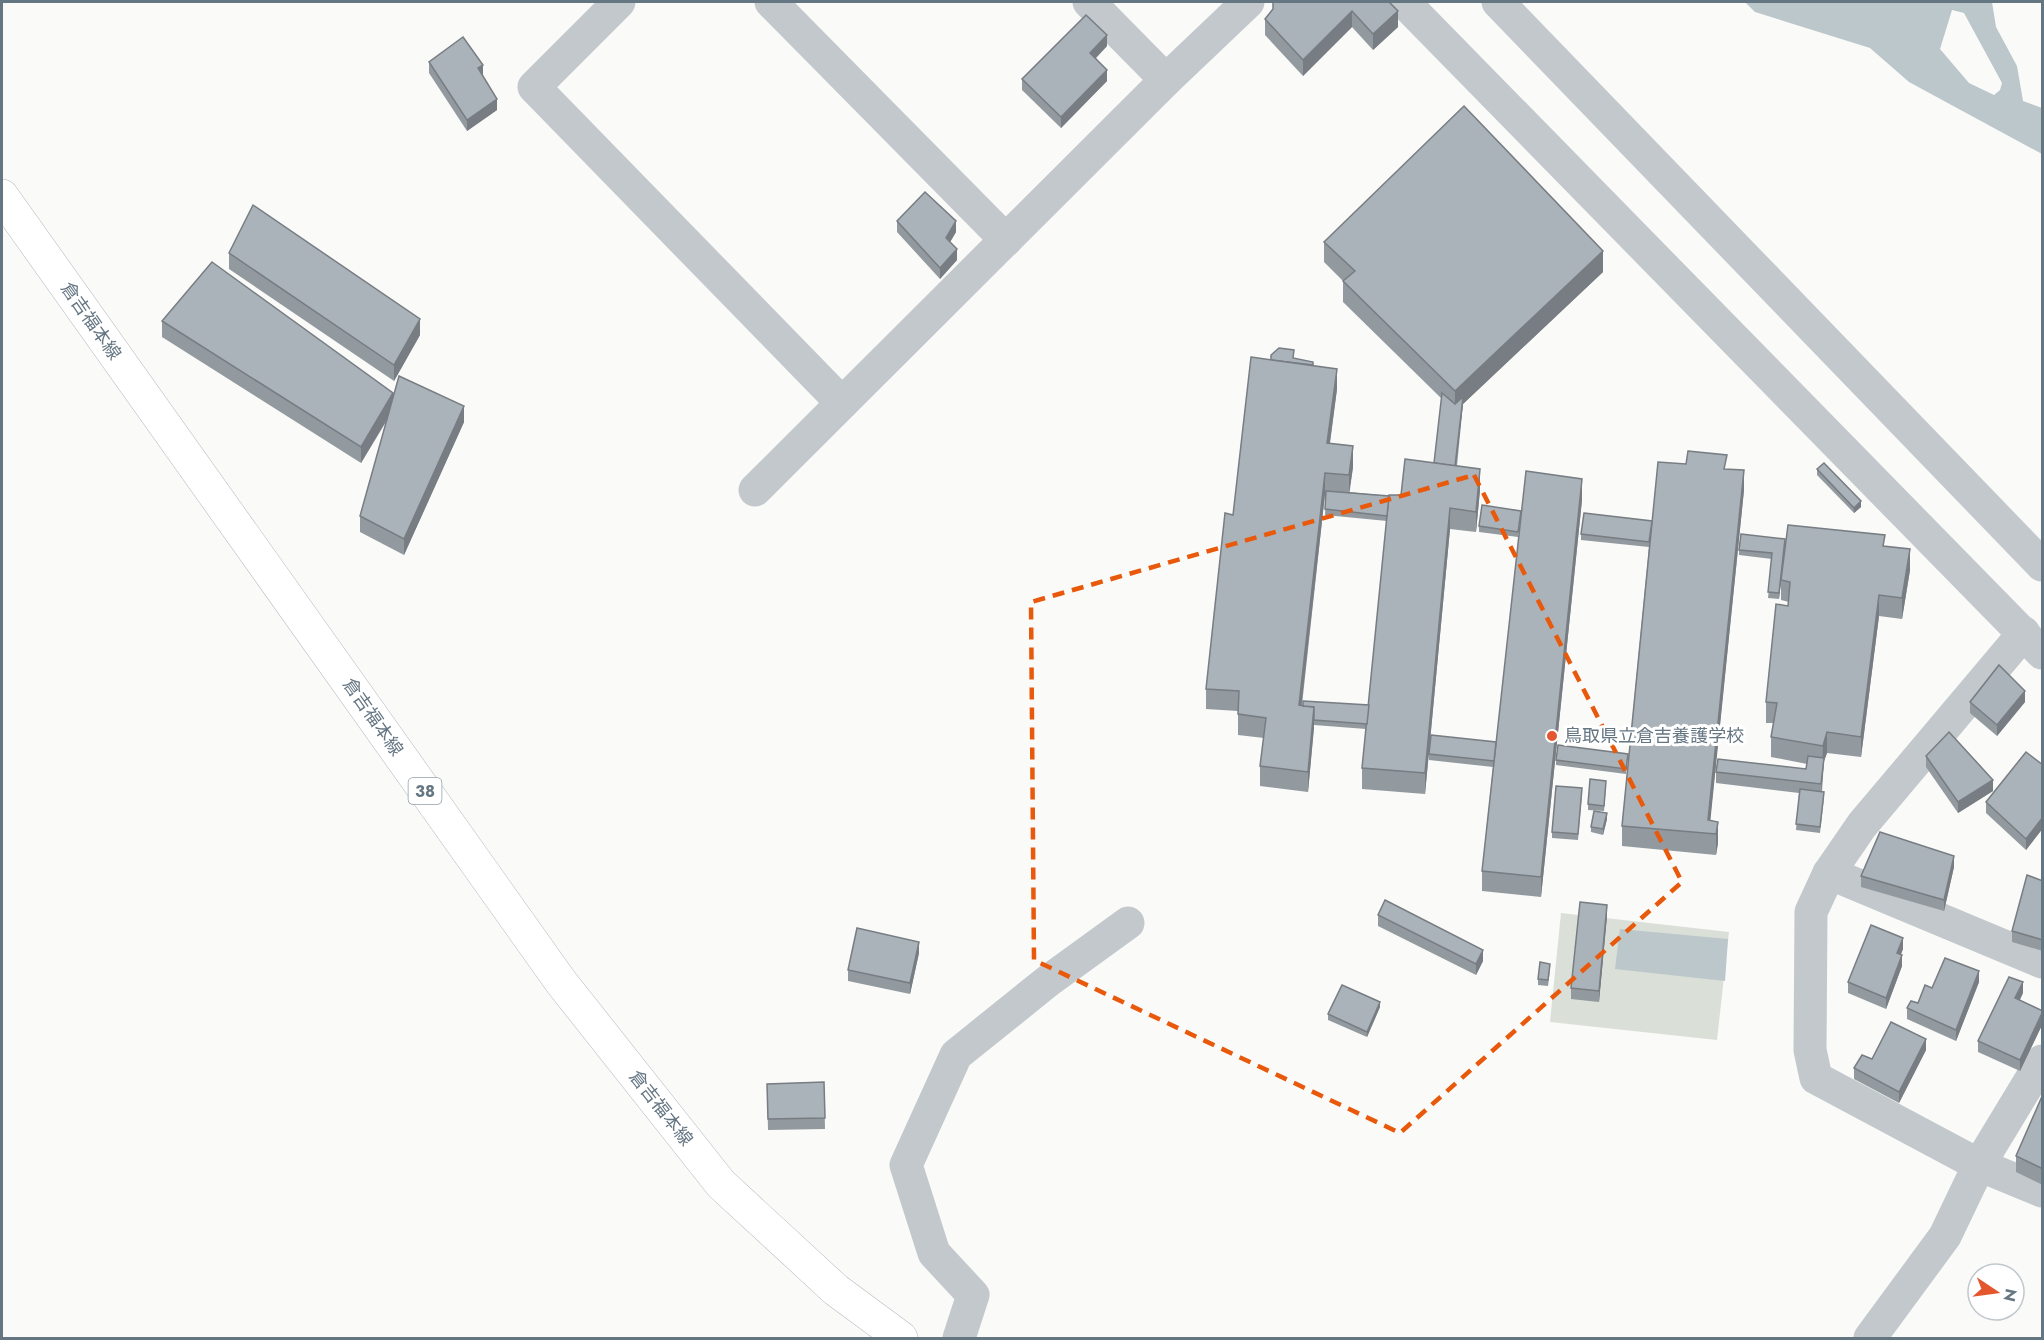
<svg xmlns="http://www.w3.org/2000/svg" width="2044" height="1340" font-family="Jost,'Noto Sans JP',sans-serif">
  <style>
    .green { fill: #dadfd7 }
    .water { fill: #bbc7cb; fill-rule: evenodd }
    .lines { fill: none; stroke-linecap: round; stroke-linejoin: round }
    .primary-casing { stroke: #b5babe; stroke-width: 34 }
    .minor { stroke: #c3c8cc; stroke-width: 33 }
    .primary { stroke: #fff; stroke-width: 33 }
    .wall { fill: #929a9f; fill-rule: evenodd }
    .shaded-wall { fill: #777d82 }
    .building { fill: #aab3b9; stroke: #777d82; stroke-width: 1.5 }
    .marked { fill: none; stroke: #e8590c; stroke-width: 4.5; stroke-dasharray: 12 8; stroke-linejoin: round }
    .poi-dot { fill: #e4572e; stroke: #fff; stroke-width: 2 }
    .labels { text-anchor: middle; stroke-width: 6; stroke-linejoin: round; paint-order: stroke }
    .shield { fill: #fff; stroke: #939fa8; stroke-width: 1.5 }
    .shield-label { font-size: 16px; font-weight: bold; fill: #657683 }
    .street-label { font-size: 18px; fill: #657683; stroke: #fff }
    .poi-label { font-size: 18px; fill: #657683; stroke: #fff; text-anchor: start }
  </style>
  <rect width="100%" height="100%" fill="#fafaf8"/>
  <path class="green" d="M1561,913L1729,932L1717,1040L1550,1022Z"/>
  <g class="water">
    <path d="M1745,2H1992L1996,27L2017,66L2023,101L2042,108V154L1909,82L1870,48L1755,12ZM1952,10L1964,13L2002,83L2000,90L1994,95L1969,83L1940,49Z"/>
    <path d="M1620,929L1728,939L1725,981L1615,969Z"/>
  </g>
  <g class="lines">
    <g class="primary-casing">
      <path id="primary" d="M2,196L561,982L721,1184L836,1290L901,1338"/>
    </g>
    <g class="minor">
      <path d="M619,2L534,87L842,403"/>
      <path d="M771,2L1006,240"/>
      <path d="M1089,2L1166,80"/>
      <path d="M1404,2L2042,653"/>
      <path d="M1498,2L2042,565"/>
      <path d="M755,490L1166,80L1248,2"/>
      <path d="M2024,633L1862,825L1829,873L1811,912L1810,1050L1816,1078L1979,1165L2042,1191"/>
      <path d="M1829,873L2042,962"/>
      <path d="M959,1338L973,1295L934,1253L906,1165L956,1055L1048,981L1128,923"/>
      <path d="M1870,1338L1945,1236L1979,1165L2042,1061"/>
    </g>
    <use href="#primary" class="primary"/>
  </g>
  <g class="wall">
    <path d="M1389,2L1398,27L1373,50L1352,27L1303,76L1265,35V19Z"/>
    <path d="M1107,46L1096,58L1107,81L1061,128L1022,90V79Z"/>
    <path d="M429,62L483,76L497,110L467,131L429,73Z"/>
    <path d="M897,221L956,232L950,242L957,260L940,279L897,232Z"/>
    <path d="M1324,242L1603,272L1463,404L1457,466L1480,490L1476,532L1450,529L1425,794L1362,789V768L1366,729L1314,725L1308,792L1260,786V766L1264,738L1238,735V711L1206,709V689L1233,515L1271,360L1294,358L1313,365L1337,389L1330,443L1353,467L1349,492L1389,496L1401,495L1434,463L1442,399L1343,302V281L1324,262ZM1325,494H1326L1325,515L1387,521L1369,705H1302Z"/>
    <path d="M229,253L420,335L394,381L229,269Z"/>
    <path d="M162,321L393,393L464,422L404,555L360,532V516L386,422L361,463L162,337Z"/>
    <path d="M1727,469L1744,490L1710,820L1718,822V843L1716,855L1622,846V826L1649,547L1581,540V534L1652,521Z"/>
    <path d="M1817,469L1861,507L1854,513L1817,475Z"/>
    <path d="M1582,500L1541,897L1482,891V871L1493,767L1429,760V754L1496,744Z"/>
    <path d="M1521,511L1518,537L1479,532V526Z"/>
    <path d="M1785,545L1779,599L1768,598L1772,559L1739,555V550Z"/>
    <path d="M1885,546L1910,570L1902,619L1879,616L1861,757L1827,753L1824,761L1822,792L1824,798L1820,833L1796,830L1799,793L1716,783V772L1806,769L1807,764L1771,757V737L1774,723H1766V702L1788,606L1789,602L1781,600V580Z"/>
    <path d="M1970,702H2025L1997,736L1970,713Z"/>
    <path d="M1628,754L1626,774L1556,765V760Z"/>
    <path d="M1926,756L1993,791L1958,813L1926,767Z"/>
    <path d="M2043,765V828L2026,850L1986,813V802Z"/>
    <path d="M1606,786L1604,811L1588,810V804Z"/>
    <path d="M1582,794L1578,840L1552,838V832Z"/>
    <path d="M1607,819L1603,835L1591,832V827Z"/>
    <path d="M1954,867L1944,911L1861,887V876Z"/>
    <path d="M2043,881V951L2012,942V931Z"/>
    <path d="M1378,915L1483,961L1476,975L1378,926Z"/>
    <path d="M1607,916L1599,1002L1571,999V988Z"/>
    <path d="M1903,949L1901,954L1902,966L1886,1009L1848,993V982Z"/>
    <path d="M919,953L910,994L848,981V970Z"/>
    <path d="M1550,969L1548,986L1538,985V979Z"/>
    <path d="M1979,982L1956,1041L1907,1019V1008L1918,1003L1932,988Z"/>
    <path d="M2023,993L2020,1000L2043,1011V1023L2020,1071L1978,1052V1041Z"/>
    <path d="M1380,1007L1367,1037L1328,1020V1014Z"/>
    <path d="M1926,1050L1899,1103L1854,1079V1068L1872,1059Z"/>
    <path d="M824,1082L825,1129L768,1130L767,1084Z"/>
    <path d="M2043,1094V1185L2016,1172V1156Z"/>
  </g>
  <g class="shaded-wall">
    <path d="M1352,11V27L1303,76V60Z"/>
    <path d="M1398,11V27L1373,50V34Z"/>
    <path d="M1107,35V46L1090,64V53Z"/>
    <path d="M483,65V76L478,79V68Z"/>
    <path d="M1107,70V81L1061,128V117Z"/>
    <path d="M497,99V110L467,131V120Z"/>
    <path d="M956,221V232L946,249V238Z"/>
    <path d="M957,249V260L940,279V268Z"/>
    <path d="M1603,251V272L1463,404L1454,484L1455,391Z"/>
    <path d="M420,319V335L394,381V365Z"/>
    <path d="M1337,369V389L1327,464V443Z"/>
    <path d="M393,393V409L361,463V447Z"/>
    <path d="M464,406V422L404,555V539Z"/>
    <path d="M1353,446V467L1349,496V475Z"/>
    <path d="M1480,469V490L1476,532V512Z"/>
    <path d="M1744,470V490L1709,834L1708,820Z"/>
    <path d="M1325,473V494L1299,726V705Z"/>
    <path d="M1582,479V500L1541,897V877Z"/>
    <path d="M1861,501V507L1854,513V508Z"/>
    <path d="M1450,508V529L1425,794V773Z"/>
    <path d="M1785,539V545L1779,599V593Z"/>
    <path d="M1910,549V570L1902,619V598Z"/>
    <path d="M1879,595V616L1861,757V737Z"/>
    <path d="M2025,691V702L1997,736V725Z"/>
    <path d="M1314,707V728L1308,792V772Z"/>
    <path d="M1827,732V753L1824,761L1821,795L1823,746Z"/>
    <path d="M1993,780V791L1958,813V802Z"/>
    <path d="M1607,813V819L1603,835V829Z"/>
    <path d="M2043,817V828L2026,850V839Z"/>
    <path d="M1718,822V843L1716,855V834Z"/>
    <path d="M1954,856V867L1944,911V900Z"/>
    <path d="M1607,905V916L1599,1002V991Z"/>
    <path d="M1903,938V949L1897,964V953Z"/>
    <path d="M919,942V953L910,994V983Z"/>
    <path d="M1483,950V961L1476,975V964Z"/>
    <path d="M1902,955V966L1886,1009V998Z"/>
    <path d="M1979,971V982L1956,1041V1030Z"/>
    <path d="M2023,982V993L2015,1009V998Z"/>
    <path d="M1380,1002V1007L1367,1037V1032Z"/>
    <path d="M2043,1012V1023L2020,1071V1060Z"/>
    <path d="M1926,1039V1050L1899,1103V1092Z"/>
  </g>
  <g class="building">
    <path d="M1273,2H1389L1398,11L1373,34L1352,11L1303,60L1265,19L1273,9Z"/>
    <path d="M1086,15L1107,35L1090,53L1107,70L1061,117L1022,79Z"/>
    <path d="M463,37L483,65L478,68L497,99L467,120L429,62Z"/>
    <path d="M1464,106L1603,251L1455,391L1343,281L1355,271L1324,242Z"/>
    <path d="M925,192L956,221L946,238L957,249L940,268L897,221Z"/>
    <path d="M253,205L420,319L394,365L229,253Z"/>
    <path d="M212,262L393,393L361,447L162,321Z"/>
    <path d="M1279,348L1294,350L1293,358L1313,362V365L1271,360V355Z"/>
    <path d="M1251,357L1337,369L1327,443L1353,446L1349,475L1325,473L1299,705L1314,707L1308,772L1260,766L1266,718L1238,714L1239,691L1206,689L1225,513L1233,515Z"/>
    <path d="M399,376L464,406L404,539L360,516Z"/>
    <path d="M1442,393L1455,404L1463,397L1455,466L1434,463Z"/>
    <path d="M1688,451L1727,455L1724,469L1744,470L1708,820L1718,822L1716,834L1622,826L1658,462L1686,464Z"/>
    <path d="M1405,459L1480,469L1476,512L1450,508L1425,773L1362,768L1389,495H1401Z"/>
    <path d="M1824,463L1861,501L1854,508L1817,469Z"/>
    <path d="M1526,471L1582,479L1541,877L1482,871Z"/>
    <path d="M1326,491L1389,496L1387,516L1325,509Z"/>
    <path d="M1482,505L1521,511L1518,532L1479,526Z"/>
    <path d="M1584,513L1652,521L1649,542L1581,534Z"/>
    <path d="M1788,525L1885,535L1883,546L1910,549L1902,598L1879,595L1861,737L1827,732L1823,746L1771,737L1777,703L1766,702L1776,604L1788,606L1790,582L1781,580Z"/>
    <path d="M1741,534L1785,539L1779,593L1768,592L1772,553L1739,550Z"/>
    <path d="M1999,665L2025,691L1997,725L1970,702Z"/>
    <path d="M1303,701L1369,705L1367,724L1314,720V707L1303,706Z"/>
    <path d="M1949,732L1993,780L1958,802L1926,756Z"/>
    <path d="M1431,735L1496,742L1494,761L1429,754Z"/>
    <path d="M1558,745L1628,754L1626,769L1556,760Z"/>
    <path d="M2026,752L2043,765V817L2026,839L1986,802Z"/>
    <path d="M1808,756L1824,758L1821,784L1716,772L1718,759L1806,769Z"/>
    <path d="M1590,779L1606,781L1604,806L1588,804Z"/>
    <path d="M1556,786L1582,788L1578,834L1552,832Z"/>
    <path d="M1800,789L1824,792L1820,827L1796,824Z"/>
    <path d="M1594,811L1607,813L1603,829L1591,827Z"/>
    <path d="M1880,832L1954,856L1944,900L1861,876Z"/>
    <path d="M2027,875L2043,881V940L2012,931Z"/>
    <path d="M1385,900L1483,950L1476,964L1378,915Z"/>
    <path d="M1580,902L1607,905L1599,991L1571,988Z"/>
    <path d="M1871,925L1903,938L1897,953L1902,955L1886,998L1848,982Z"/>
    <path d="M857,928L919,942L910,983L848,970Z"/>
    <path d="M1945,958L1979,971L1956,1030L1907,1008L1911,1001L1918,1003L1925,985L1932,988Z"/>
    <path d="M1540,962L1550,964L1548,980L1538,979Z"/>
    <path d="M2009,977L2023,982L2015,998L2043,1011L2020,1060L1978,1041Z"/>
    <path d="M1342,985L1380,1002L1367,1032L1328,1014Z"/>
    <path d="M1891,1022L1926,1039L1899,1092L1854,1068L1862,1055L1872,1059Z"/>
    <path d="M824,1082L825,1118L768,1119L767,1084Z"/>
    <path d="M2043,1094V1169L2016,1156Z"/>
  </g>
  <path class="marked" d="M1474,475L1682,882L1400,1133L1034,960L1031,602Z"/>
  <circle class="poi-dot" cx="1552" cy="736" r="6"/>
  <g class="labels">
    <rect class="shield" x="408.5" y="778" width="33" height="26" rx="4.5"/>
    <g class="shield-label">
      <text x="425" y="797">38</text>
    </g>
    <g class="street-label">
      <text transform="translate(91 321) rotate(55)" y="6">倉吉福本線</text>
      <text transform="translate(373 717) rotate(55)" y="6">倉吉福本線</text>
      <text transform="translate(661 1108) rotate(52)" y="6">倉吉福本線</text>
    </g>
    <g class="poi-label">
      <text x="1564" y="742">鳥取県立倉吉養護学校</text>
    </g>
  </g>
  <rect width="2044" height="1340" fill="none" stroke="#657683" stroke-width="6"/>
  <g transform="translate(1996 1292) rotate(103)"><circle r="28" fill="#ffffff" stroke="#c1c8cd" stroke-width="1.5"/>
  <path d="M0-4.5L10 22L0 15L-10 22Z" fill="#e4572e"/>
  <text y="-9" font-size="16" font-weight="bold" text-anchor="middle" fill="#657683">N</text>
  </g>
</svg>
